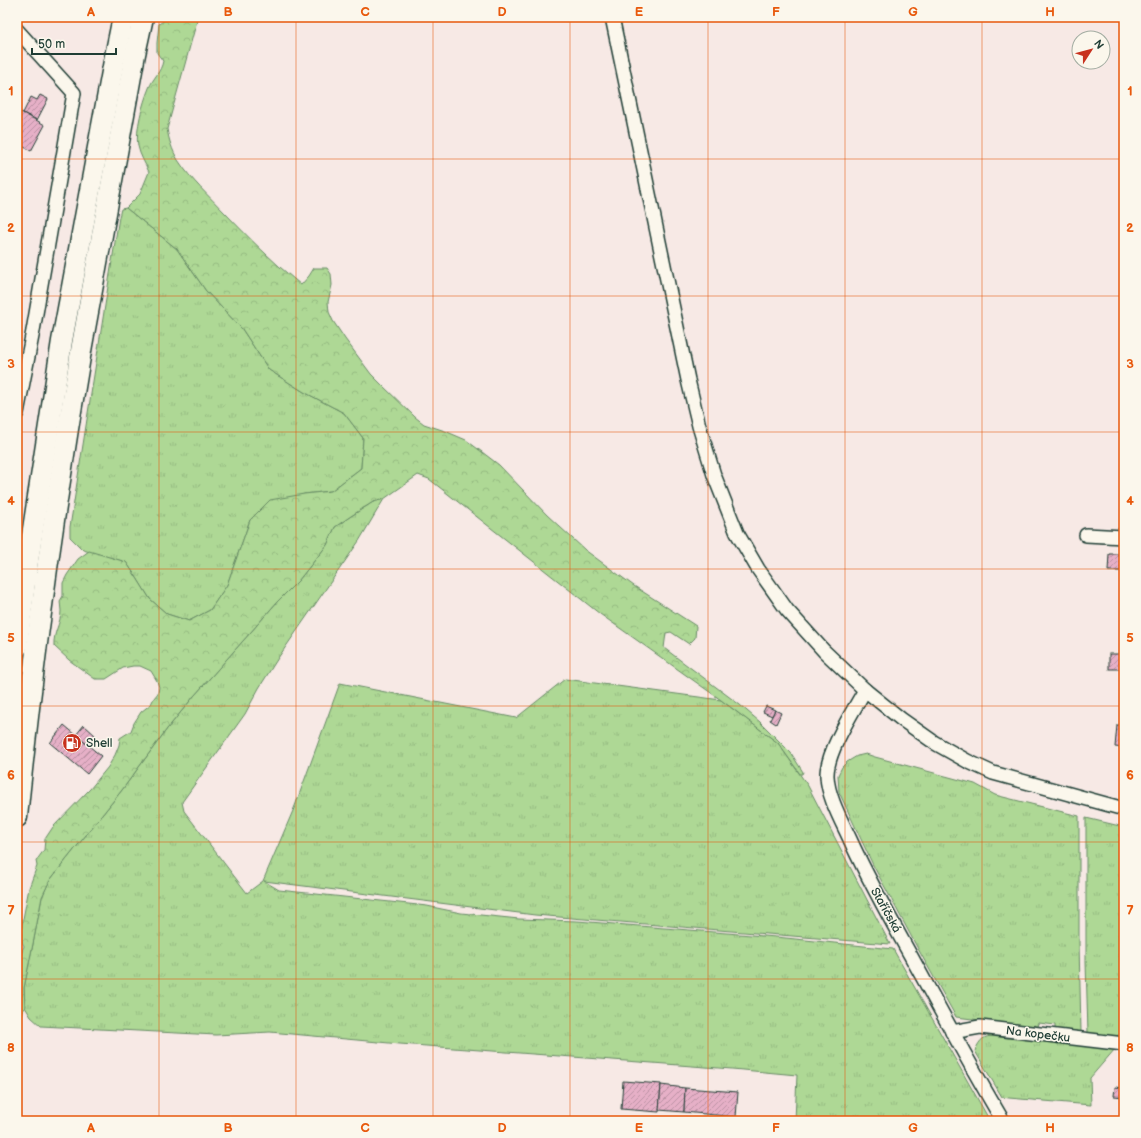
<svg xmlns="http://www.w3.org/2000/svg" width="1141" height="1138" font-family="'Balsamiq Sans',sans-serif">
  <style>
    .grass { fill: url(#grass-tufts); stroke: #668a64 }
    .forest { fill: url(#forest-crowns); stroke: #668a64 }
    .building { fill: url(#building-hatch); stroke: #1f3d34 }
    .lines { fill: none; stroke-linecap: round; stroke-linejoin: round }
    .minor-casing { stroke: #1f3d34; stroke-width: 16 }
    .highway-casing { stroke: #1f3d34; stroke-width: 23 }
    .minor { stroke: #fbf7ec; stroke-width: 13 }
    .highway { stroke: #fbf7ec; stroke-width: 20 }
    .grid { fill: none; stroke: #e8590c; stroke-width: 1; stroke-opacity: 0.55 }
    .labels { text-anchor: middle; stroke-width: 3; stroke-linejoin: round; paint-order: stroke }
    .poi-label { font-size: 12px; fill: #1f3d34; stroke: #fbf7ec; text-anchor: start }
    .street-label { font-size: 12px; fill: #1f3d34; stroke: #fbf7ec }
    .neatline { fill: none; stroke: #e8590c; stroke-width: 1.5 }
    .grid-label { font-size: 13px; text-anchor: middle; font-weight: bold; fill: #e8590c }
  </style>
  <defs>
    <pattern id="grass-tufts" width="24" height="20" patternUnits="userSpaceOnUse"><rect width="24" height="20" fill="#aed895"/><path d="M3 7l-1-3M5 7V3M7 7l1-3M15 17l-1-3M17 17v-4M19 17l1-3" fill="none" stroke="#95ba81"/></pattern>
    <pattern id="forest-crowns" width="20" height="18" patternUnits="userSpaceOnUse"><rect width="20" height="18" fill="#aed895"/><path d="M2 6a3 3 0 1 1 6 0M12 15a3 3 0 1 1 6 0" fill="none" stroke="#95ba81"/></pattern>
    <pattern id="building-hatch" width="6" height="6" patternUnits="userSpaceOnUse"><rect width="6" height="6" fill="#e6b0c7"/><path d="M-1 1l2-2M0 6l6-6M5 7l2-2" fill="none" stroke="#ba90a2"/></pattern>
  </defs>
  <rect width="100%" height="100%" fill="#f7e9e5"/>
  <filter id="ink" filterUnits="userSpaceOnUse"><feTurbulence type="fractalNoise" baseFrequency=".025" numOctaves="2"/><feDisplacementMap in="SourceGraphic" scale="8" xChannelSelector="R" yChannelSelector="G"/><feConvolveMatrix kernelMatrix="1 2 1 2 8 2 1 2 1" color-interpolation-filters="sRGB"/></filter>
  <g filter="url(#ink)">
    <g class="grass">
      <path d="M126,208L177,249L206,291L242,329L269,370L304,392L344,413L363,438L361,468L331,491L304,494L250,520L227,585L210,610L189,621L167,614L150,599L137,578L126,562L83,550L70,537V527L119,217L121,209Z"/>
      <path d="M384,499L359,541L278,658L259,688L245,714L182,802L184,811L247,893L263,881L295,806L340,683L516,718L565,679L721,700L778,743L808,786L890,944L535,915L264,881L279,890L427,906L461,913L519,919L577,921L776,937L893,949L990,1121H795L797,1075L732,1069L400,1044L270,1032L216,1035L41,1026L31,1017L25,1007L24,988L34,939L42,897L50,880L122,790L167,729L194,696L250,633L277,602L298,581L327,545L335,527L351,516L373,502Z"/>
      <path d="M866,754L875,757L975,784L995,795L1079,816V943L1081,1032L1055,1029V1025L1039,1023L1038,1027L956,1017L917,947L873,865L839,792L838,775L842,767L847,762L857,756Z"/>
      <path d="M1086,818L1124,827V1037L1088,1033L1086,962Z"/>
      <path d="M995,1035L1115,1049L1090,1078L1091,1105L1009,1098L1002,1097L975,1051C980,1039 983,1037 995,1035Z"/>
    </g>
    <path class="forest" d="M168,17H198L167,129C169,140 172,150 178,160C191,180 209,196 225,213C249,238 274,263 301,285L309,276L314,268H327L331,274L332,285L328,302L329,312L333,321L345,339L371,374L383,386L415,417L424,424L445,431L466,440L482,452L499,465L547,515L585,550L634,586L696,626L695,638L689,644L671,632L666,633L664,648L740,705L760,722L791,753L803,772L802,774H800L778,743L721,700L600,614L429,479L418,475L384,499L373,502L351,516L335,527L327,545L298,581L277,602L250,633L194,696L167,729L122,790L50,880L42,897L34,939L24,988L25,1007L18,1024L17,1023V987C24,977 15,974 17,965C17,964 20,960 20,959C21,955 22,950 24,946L21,940L22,924L29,888L37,866L36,861L44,850L45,839L53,827L90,789L108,767L115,755L119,745L120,738L131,731L134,723L141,712L151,704L154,698L158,693L159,687L157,681L151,671L140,666H133L123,668L106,679H95L69,660L54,646C53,632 61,624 61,611C61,608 60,604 60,601L63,596V583L67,575L78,559L89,551L126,562L137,578L150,599L167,614L189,621L210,610L227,585L250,520L270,500L304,494L331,491L361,468L363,438L344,413L304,392L269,370L242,329L206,291L177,249L126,208L140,194L149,172C145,163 140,156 138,146C135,130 143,103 149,88C153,78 161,72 163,61L157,53V43L159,24Z"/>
    <g class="building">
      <path d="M40,95L48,99L37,120L23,113L31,97L37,100Z"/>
      <path d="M21,112L45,125L31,151L17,143V119Z"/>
      <path d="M1109,554H1124V571H1108Z"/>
      <rect x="1109" y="654" width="15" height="15"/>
      <path d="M766,706L775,710L772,716L763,712Z"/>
      <path d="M775,710L781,713L776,724L770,720Z"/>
      <path d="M64,725L101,756L87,774L50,743Z"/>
      <path d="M84,725L96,736L88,745L76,735Z"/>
      <path d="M1117,725H1124V748L1115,747Z"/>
      <path d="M623,1081L661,1084L659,1112L621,1109Z"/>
      <path d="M661,1085L685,1088L684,1112L659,1110Z"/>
      <path d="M1115,1087L1124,1088V1097L1114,1096Z"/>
      <path d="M685,1088L738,1092L736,1117L684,1112Z"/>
    </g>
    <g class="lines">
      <g class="minor-casing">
        <g id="minor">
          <path d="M612,17L688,380L699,426L714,475L737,533L758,569L787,610L824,651L865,690L901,719L935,743L967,761L993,773L1124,809"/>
          <path d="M17,30L74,93L33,331L17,413"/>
          <path d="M1086,535L1124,537"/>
          <path d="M865,690C853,711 826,753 827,776C828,799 844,825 853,846C874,891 899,934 923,978C949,1026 975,1074 1003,1121"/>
          <path d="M952,1032L980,1027L1124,1044"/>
        </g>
      </g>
      <g class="highway-casing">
        <g id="highway">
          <path d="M17,647L27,568L62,341L114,61L123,17"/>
          <path d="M17,817C33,659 55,501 82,345C99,248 117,151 135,54L143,17"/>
        </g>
      </g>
      <use href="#minor" class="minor"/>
      <use href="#highway" class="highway"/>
    </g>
  </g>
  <path class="grid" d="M159,17V1121M296,17V1121M433,17V1121M570,17V1121M708,17V1121M845,17V1121M982,17V1121M17,159H1124M17,296H1124M17,432H1124M17,569H1124M17,706H1124M17,842H1124M17,979H1124"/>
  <defs>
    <g id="fuel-disc" transform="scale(1)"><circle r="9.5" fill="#c8321e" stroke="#fbf7ec"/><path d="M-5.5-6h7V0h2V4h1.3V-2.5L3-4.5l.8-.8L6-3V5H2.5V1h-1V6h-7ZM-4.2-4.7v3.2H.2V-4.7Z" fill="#fff"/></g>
  </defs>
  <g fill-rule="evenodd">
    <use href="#fuel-disc" x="72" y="743"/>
  </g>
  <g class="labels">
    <g class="poi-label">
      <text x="86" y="747">Shell</text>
    </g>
    <g class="street-label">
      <text transform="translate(886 910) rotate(61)" y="4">Staříčská</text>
      <text transform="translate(1038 1034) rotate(7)" y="4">Na kopečku</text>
    </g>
  </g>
  <rect width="1141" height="1138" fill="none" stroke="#fbf7ec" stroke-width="44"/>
  <g transform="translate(1091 50) rotate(54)"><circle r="19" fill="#fbf7ec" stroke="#a3ada2"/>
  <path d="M0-3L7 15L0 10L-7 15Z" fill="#c8321e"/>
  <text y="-6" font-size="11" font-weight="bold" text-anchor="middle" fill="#1f3d34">N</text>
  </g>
  <path d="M32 48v6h84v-6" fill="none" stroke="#1f3d34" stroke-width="2"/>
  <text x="38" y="48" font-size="12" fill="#1f3d34" stroke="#fbf7ec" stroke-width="3" paint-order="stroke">50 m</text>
  <rect x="22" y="22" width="1097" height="1094" class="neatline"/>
  <g class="grid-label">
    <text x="91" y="16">A</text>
    <text x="228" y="16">B</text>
    <text x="365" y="16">C</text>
    <text x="502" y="16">D</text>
    <text x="639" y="16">E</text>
    <text x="776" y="16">F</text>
    <text x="913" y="16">G</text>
    <text x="1050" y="16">H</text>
    <text x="11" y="95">1</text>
    <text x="1130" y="95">1</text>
    <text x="11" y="232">2</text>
    <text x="1130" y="232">2</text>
    <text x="11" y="368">3</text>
    <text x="1130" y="368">3</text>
    <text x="11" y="505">4</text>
    <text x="1130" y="505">4</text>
    <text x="11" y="642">5</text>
    <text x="1130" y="642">5</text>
    <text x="11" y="779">6</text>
    <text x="1130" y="779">6</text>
    <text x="11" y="915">7</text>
    <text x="1130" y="915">7</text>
    <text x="11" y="1052">8</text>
    <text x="1130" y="1052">8</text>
    <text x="91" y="1132">A</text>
    <text x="228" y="1132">B</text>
    <text x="365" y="1132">C</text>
    <text x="502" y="1132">D</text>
    <text x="639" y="1132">E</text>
    <text x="776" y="1132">F</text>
    <text x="913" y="1132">G</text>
    <text x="1050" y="1132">H</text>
  </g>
</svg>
